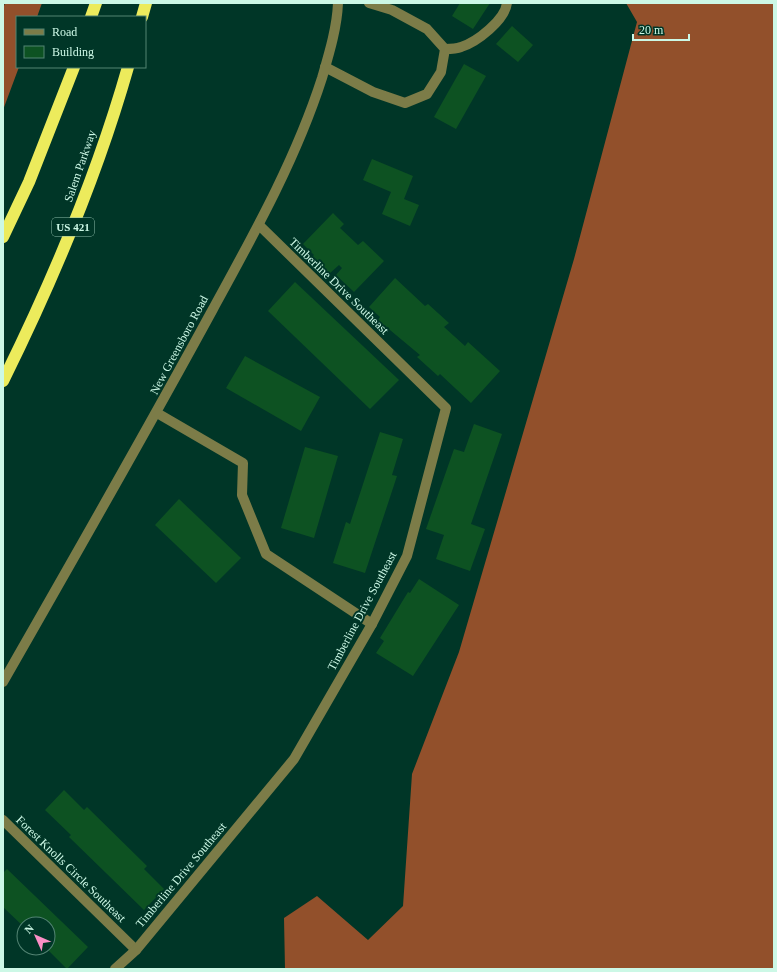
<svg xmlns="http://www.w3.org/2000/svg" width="777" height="972" font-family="Georgia,serif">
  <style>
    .forest { fill: #92502b }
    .building { fill: #0d5222 }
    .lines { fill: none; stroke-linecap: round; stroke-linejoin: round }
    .minor { stroke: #7c7c48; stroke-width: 10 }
    .highway { stroke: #eceb5c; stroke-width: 12 }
    .labels { text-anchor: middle; stroke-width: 4; stroke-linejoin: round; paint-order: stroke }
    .shield { fill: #003627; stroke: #8fbead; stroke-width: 1 }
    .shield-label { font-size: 11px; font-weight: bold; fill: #ccf8e6 }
    .street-label { font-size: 12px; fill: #ccf8e6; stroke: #003627 }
  </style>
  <rect width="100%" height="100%" fill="#003627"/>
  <g class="forest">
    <path d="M5,3H42L37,17H17V67H19L3,110V9Z"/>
    <path d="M626,3H774V969H285L284,918L317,896L368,940L403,906L412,774L459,652L574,259L637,22Z"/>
  </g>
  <g class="building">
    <path d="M460,3H490L473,29L452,16Z"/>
    <path d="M512,26L533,45L518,62L496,44Z"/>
    <path d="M464,64L486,76L456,129L434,117Z"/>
    <path d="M372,159L413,176L404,199L419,205L410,226L382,214L391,192L363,180Z"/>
    <path d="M333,213L344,224L340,228L358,245L363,241L384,261L354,292L336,275L342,268L339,265L329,274L312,257L314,255L303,244Z"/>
    <path d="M395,278L425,306L428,304L449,323L444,327L465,346L468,342L500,371L471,403L440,374L438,376L417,357L420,355L378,320L380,317L369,307Z"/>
    <path d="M295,282L399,380L370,409L268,311Z"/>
    <path d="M245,356L320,397L301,431L226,388Z"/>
    <path d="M474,424L502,434L471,524L485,529L470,571L436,559L444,535L426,529L454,449L464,452Z"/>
    <path d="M380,432L403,439L392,475L397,476L365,573L333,563L346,522L350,524Z"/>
    <path d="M305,447L338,456L314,538L281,528Z"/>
    <path d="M179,499L241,558L216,583L155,525Z"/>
    <path d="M419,579L459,605L413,676L376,653L384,641L380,638L408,592L410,593Z"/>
    <path d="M64,790L84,810L87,807L147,866L144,869L164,889L144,910L69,837L71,835L45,810Z"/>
    <path d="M7,869L88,947L67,969L46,948H48V924H24V927L3,907V873Z"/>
  </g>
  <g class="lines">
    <g class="minor">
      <path d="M445,49C450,49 456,49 461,47C477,42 505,20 507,3"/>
      <path d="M325,67L373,92L405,103L427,94L441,72L445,49L427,29L392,10L369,3"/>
      <path d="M157,413L243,463L242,495L266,554L372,624"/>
      <path d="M3,682C74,558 145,434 213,309C254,234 296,159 322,78C329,54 337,28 338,3"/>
      <path d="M3,820L136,950"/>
      <path d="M115,969L136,950L294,759L372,624L407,556L446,408L259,225"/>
    </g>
    <g class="highway">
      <path d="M91,17L96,3"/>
      <path d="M142,17L146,3"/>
      <path d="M3,237L29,182L74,67"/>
      <path d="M3,381C53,280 97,176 128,67"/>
    </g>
  </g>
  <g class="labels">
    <rect class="shield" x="52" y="218" width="42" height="18" rx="3"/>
    <g class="shield-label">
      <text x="73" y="231">US 421</text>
    </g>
    <g class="street-label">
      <text transform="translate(80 166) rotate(-71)" y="4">Salem Parkway</text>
      <text transform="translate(339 286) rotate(44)" y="4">Timberline Drive Southeast</text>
      <text transform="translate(179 345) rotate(-62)" y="4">New Greensboro Road</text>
      <text transform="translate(362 611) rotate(-62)" y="4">Timberline Drive Southeast</text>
      <text transform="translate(71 869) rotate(44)" y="4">Forest Knolls Circle Southeast</text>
      <text transform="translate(181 875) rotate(-50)" y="4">Timberline Drive Southeast</text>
    </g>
  </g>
  <rect width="777" height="972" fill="none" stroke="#ccf8e6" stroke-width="8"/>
  <rect x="16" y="16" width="130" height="52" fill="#003627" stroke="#528473"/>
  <rect x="24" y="29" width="20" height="6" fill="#7c7c48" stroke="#528473"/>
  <text x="52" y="36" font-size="12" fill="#ccf8e6">Road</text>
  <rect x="24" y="46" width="20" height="12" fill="#0d5222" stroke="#528473"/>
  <text x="52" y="56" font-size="12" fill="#ccf8e6">Building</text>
  <g transform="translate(36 936) rotate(315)"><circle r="19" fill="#003627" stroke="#528473"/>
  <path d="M0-3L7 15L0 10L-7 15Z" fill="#fa8fc6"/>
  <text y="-6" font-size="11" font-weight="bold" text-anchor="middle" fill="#ccf8e6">N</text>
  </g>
  <path d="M633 34v6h56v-6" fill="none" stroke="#ccf8e6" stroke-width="2"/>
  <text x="639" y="34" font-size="12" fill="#ccf8e6" stroke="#003627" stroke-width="3" paint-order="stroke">20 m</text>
</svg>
